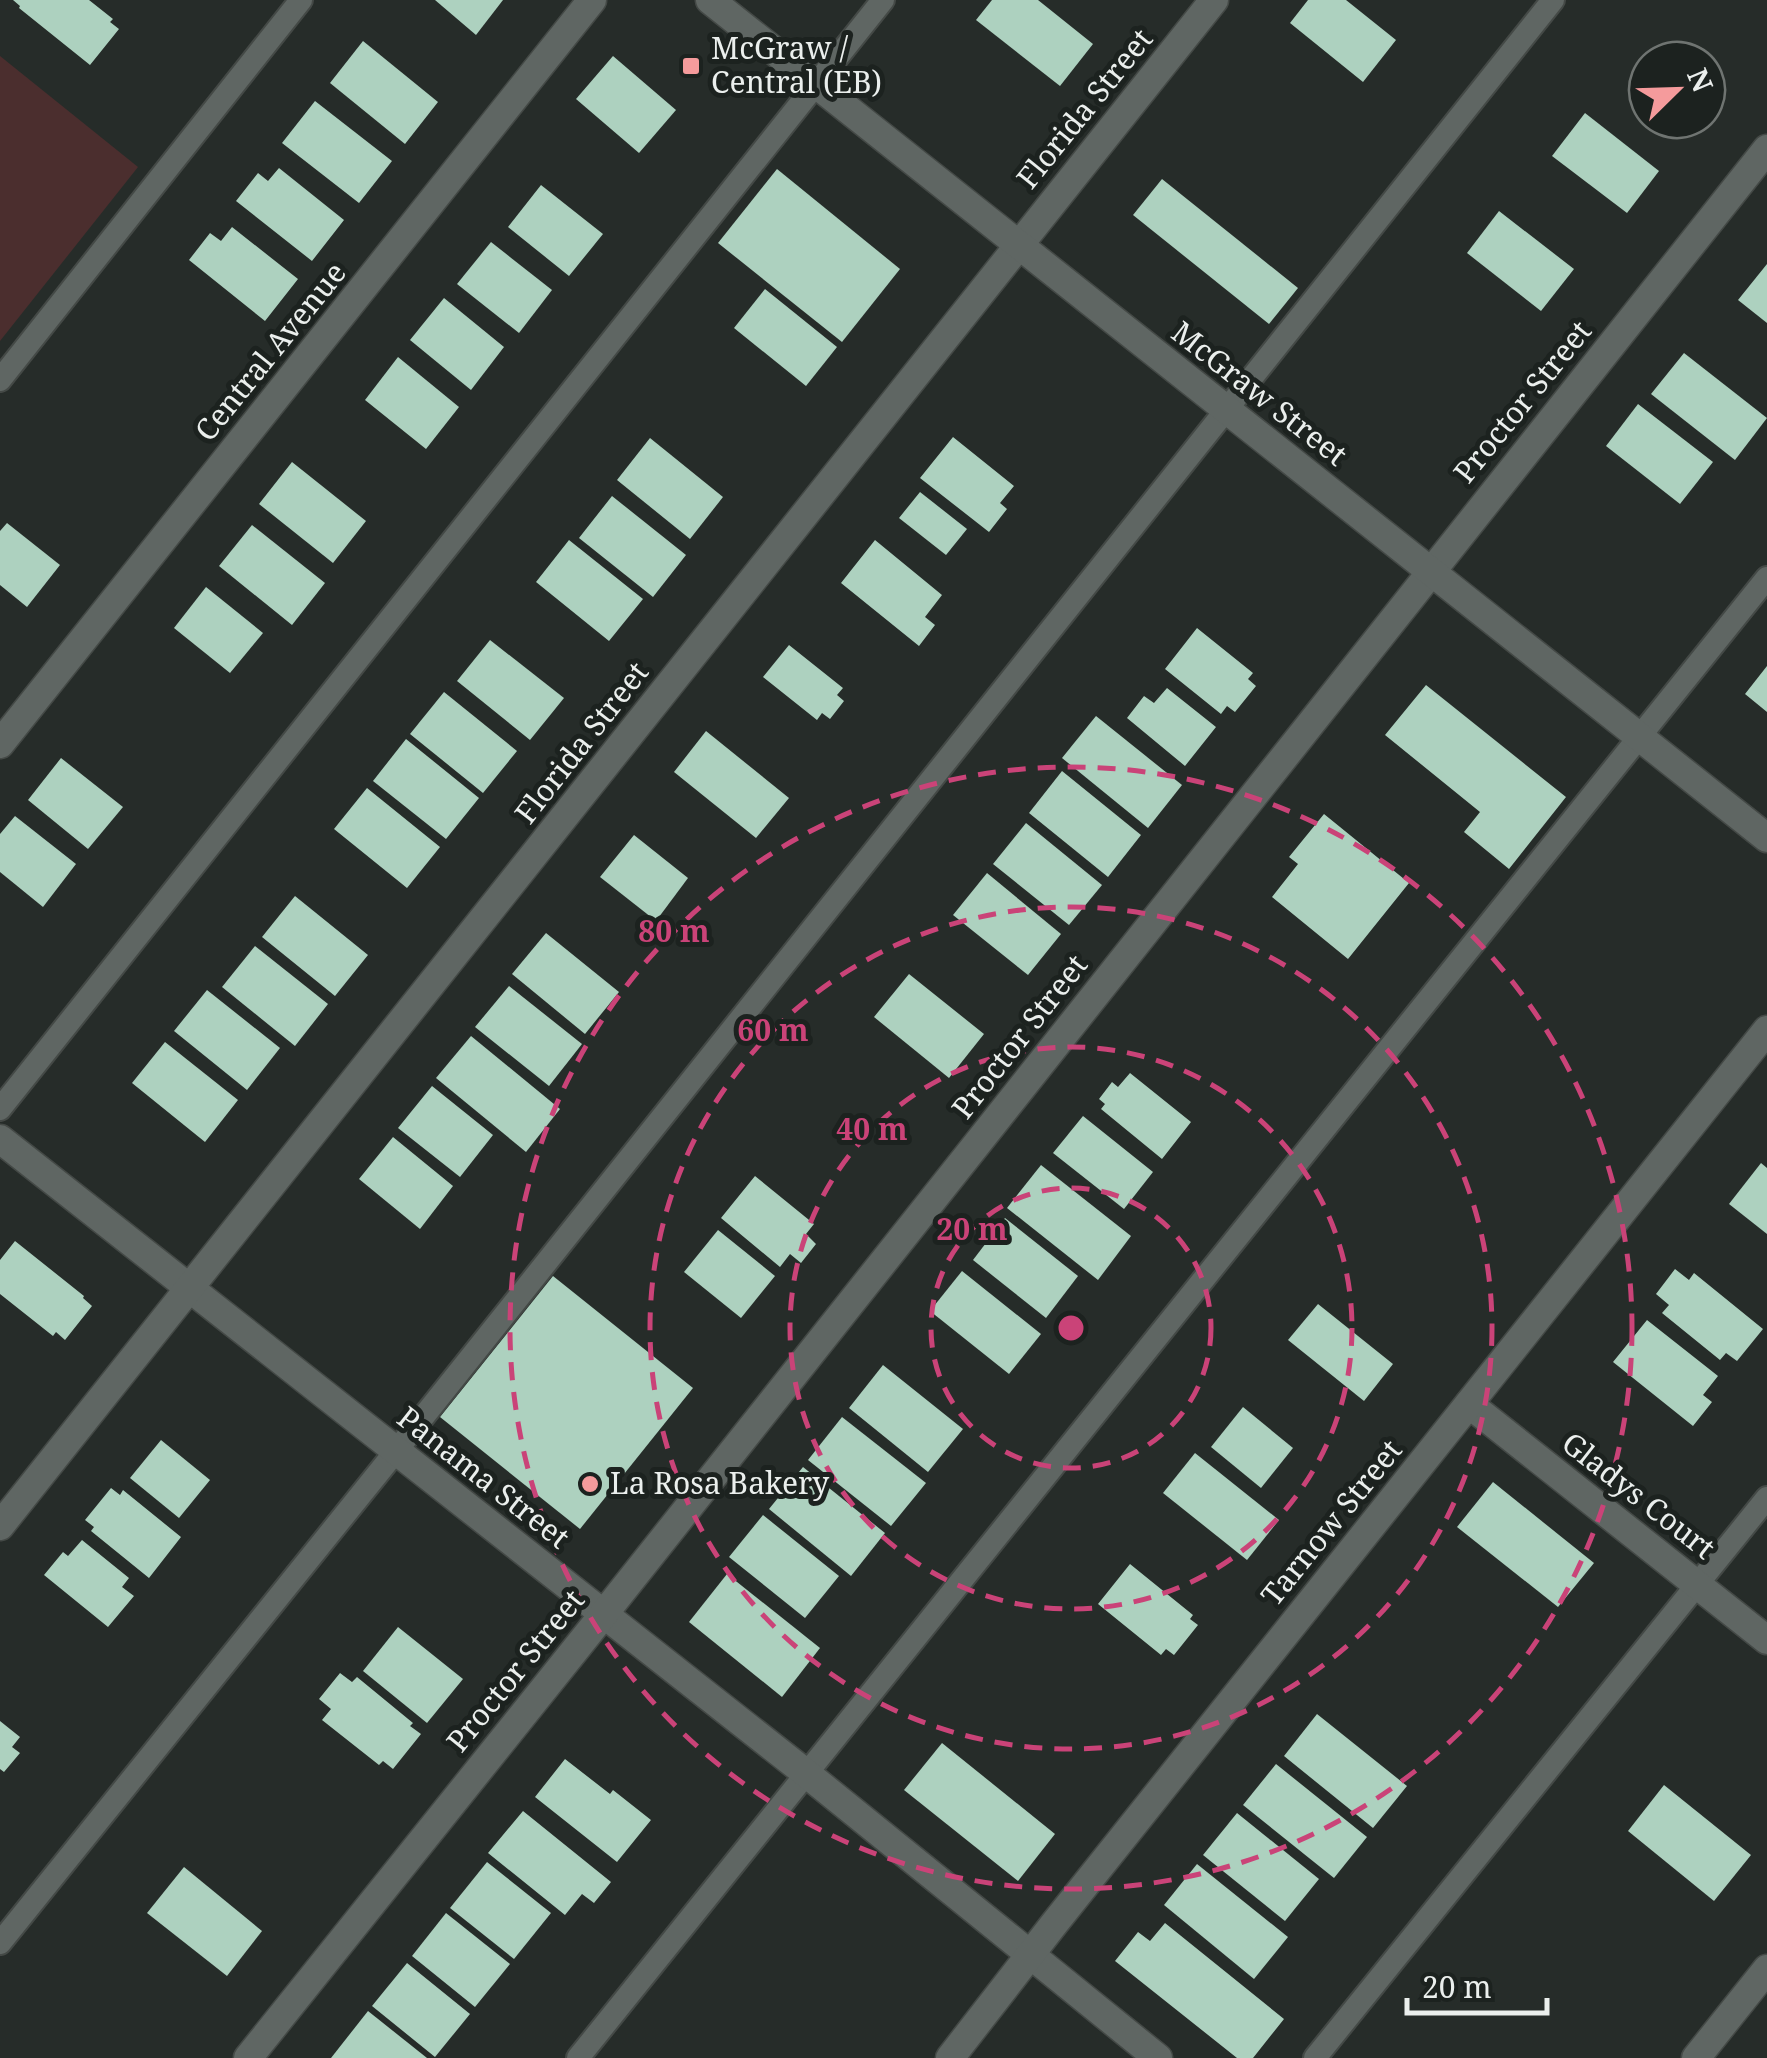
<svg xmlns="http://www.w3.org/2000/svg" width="1767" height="2058" font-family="'Noto Serif',serif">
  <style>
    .green { fill: #4b2e2e }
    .building { fill: #add1bf }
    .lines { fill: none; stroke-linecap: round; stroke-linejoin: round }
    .service-casing { stroke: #444946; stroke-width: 26 }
    .minor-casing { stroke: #444946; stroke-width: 31 }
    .tertiary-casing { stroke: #444946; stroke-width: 31 }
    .service { stroke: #5f6663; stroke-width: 22 }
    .minor { stroke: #5f6663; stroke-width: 28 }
    .tertiary { stroke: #5f6663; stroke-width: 28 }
    .ring { fill: none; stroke: #ca4378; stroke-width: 5; stroke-dasharray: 18 12 }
    .poi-dot { fill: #f59b9c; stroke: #1c221f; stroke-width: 4 }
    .labels { text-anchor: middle; stroke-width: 10; stroke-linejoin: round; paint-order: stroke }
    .poi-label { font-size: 30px; fill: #ebefed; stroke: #1c221f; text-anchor: start }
    .street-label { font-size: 30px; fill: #ebefed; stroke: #1c221f }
    .centre { fill: #ca4378; stroke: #1c221f; stroke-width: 5 }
    .ring-label { font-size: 30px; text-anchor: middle; font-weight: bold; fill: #ca4378; stroke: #1c221f; stroke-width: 10; stroke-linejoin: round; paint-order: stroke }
  </style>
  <rect width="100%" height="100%" fill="#262c29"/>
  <path class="green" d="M0,56L138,167L0,341Z"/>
  <g class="building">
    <path d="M13,0H89L113,19L110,22L119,29L90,65L19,8L20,6Z"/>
    <path d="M435,0H503L476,35Z"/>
    <path d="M992,0H1038L1093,44L1060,86L976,20Z"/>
    <path d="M1308,0H1346L1396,40L1363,82L1290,23Z"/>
    <path d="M363,41L438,102L405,144L330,83Z"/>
    <path d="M613,56L676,110L639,153L576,99Z"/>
    <path d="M315,101L392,161L359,203L282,143Z"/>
    <path d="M1585,113L1659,171L1627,213L1552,156Z"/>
    <path d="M279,168L344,220L312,261L236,201L258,173L268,181Z"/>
    <path d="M777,169L900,269L842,342L718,243Z"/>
    <path d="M1162,179L1298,288L1269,324L1133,215Z"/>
    <path d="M541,185L603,234L569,276L508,227Z"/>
    <path d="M1499,211L1574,269L1541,311L1467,253Z"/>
    <path d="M232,227L298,279L265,321L189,260L210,233L221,241Z"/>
    <path d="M491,242L552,290L519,333L457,284Z"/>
    <path d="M1767,264V323L1738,300Z"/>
    <path d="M765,289L837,347L806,386L734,328Z"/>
    <path d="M444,298L504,347L471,390L410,340Z"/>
    <path d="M1684,353L1767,418L1735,460L1651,394Z"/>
    <path d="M398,357L459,407L426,449L365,400Z"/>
    <path d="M1638,404L1713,462L1680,504L1606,446Z"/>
    <path d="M953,437L1014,486L1000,503L1007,509L989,532L920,478Z"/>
    <path d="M650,438L723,497L690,539L617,480Z"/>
    <path d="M292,462L366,521L333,563L259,504Z"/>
    <path d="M920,492L967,529L946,555L899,518Z"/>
    <path d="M612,496L686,555L653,597L579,538Z"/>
    <path d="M7,523L60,565L27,607L0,585V531Z"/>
    <path d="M252,525L325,583L292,625L219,566Z"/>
    <path d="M569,540L643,599L609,641L536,582Z"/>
    <path d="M875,540L942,595L925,617L935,625L919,646L841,583Z"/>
    <path d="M206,587L263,633L230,673L174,628Z"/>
    <path d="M1197,628L1253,673L1248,679L1256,686L1235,712L1227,706L1221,714L1165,669Z"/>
    <path d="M490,640L564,698L530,740L457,681Z"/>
    <path d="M789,645L843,688L837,695L844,701L830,719L822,713L817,720L763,677Z"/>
    <path d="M1767,666V712L1745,694Z"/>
    <path d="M1426,685L1566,797L1509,869L1464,832L1480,812L1385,735Z"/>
    <path d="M1167,688L1216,727L1185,766L1127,718L1144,696L1154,703Z"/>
    <path d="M444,692L517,751L483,793L410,734Z"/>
    <path d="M1096,716L1182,785L1148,828L1062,758Z"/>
    <path d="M706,731L789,798L756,838L674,772Z"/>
    <path d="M406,739L479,798L446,839L373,781Z"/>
    <path d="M61,758L123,807L88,849L28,800Z"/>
    <path d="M1062,771L1141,835L1108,877L1029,813Z"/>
    <path d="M367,788L440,847L407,888L334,829Z"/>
    <path d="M1324,814L1409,883L1348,959L1272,897L1298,864L1289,857Z"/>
    <path d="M15,816L76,864L43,907L0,872V834Z"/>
    <path d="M1026,823L1102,885L1069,925L993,864Z"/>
    <path d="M634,835L688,878L656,921L600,877Z"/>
    <path d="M987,873L1061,934L1028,975L953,915Z"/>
    <path d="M295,896L368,955L335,996L262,937Z"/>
    <path d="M546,933L619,992L585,1034L512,974Z"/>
    <path d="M255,946L328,1004L295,1046L222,987Z"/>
    <path d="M909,974L984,1034L949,1078L874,1017Z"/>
    <path d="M509,986L582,1044L549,1086L475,1027Z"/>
    <path d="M207,990L280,1048L247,1090L174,1031Z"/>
    <path d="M471,1036L560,1109L526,1152L436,1078Z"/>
    <path d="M165,1042L238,1100L205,1142L132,1083Z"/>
    <path d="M1130,1073L1191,1122L1162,1159L1101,1109L1105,1104L1099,1099L1112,1082L1118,1087Z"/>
    <path d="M432,1086L493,1135L460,1177L398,1128Z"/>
    <path d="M1083,1116L1153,1172L1124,1209L1053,1153Z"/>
    <path d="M393,1137L453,1186L420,1229L359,1179Z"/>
    <path d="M1761,1163L1767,1168V1234L1729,1204Z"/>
    <path d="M1041,1165L1131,1236L1098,1280L1007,1208Z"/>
    <path d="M755,1176L814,1224L806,1234L816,1244L801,1263L790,1254L780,1267L721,1218Z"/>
    <path d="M1005,1218L1078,1276L1046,1318L973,1260Z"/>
    <path d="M718,1230L775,1276L741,1318L684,1272Z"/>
    <path d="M15,1241L84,1296L83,1298L92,1306L65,1340L56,1332L53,1336L0,1294V1260Z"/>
    <path d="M1675,1269L1689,1280L1694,1273L1763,1329L1737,1361L1726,1353L1720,1360L1662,1313L1669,1305L1656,1294Z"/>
    <path d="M962,1271L1041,1334L1009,1374L930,1311Z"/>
    <path d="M553,1276L693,1388L580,1529L440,1417Z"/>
    <path d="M1318,1304L1393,1364L1364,1401L1288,1340Z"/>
    <path d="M1647,1320L1718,1376L1703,1395L1712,1402L1693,1426L1613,1362Z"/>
    <path d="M883,1365L963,1429L928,1472L849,1408Z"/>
    <path d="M1243,1407L1293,1448L1261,1488L1211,1447Z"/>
    <path d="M842,1417L926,1483L891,1526L808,1460Z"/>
    <path d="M161,1440L210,1480L179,1518L130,1478Z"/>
    <path d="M1195,1453L1279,1520L1247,1560L1163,1493Z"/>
    <path d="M803,1467L885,1533L851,1576L769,1509Z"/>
    <path d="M1493,1482L1594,1563L1558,1607L1457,1527Z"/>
    <path d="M111,1488L120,1495L123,1490L181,1537L149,1578L91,1531L94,1527L85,1520Z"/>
    <path d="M763,1515L839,1576L805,1618L729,1557Z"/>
    <path d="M82,1540L129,1578L122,1587L134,1596L108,1627L44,1575L63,1552L68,1556Z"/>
    <path d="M1130,1564L1193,1615L1190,1619L1198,1625L1174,1655L1166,1649L1161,1655L1098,1604Z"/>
    <path d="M727,1574L820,1648L782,1697L689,1622Z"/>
    <path d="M398,1627L463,1679L427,1723L363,1671Z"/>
    <path d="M340,1673L352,1682L357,1677L413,1723L410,1726L421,1734L393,1769L383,1761L379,1765L322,1720L331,1709L319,1699Z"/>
    <path d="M1317,1714L1407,1786L1373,1828L1284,1756Z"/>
    <path d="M0,1721L20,1737L12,1747L20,1753L4,1772L0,1769Z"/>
    <path d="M942,1743L1055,1834L1018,1881L904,1790Z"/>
    <path d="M565,1759L610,1794L613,1790L651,1820L617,1862L535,1797Z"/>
    <path d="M1276,1764L1367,1837L1334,1878L1243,1805Z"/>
    <path d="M1664,1785L1751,1855L1714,1901L1628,1831Z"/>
    <path d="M523,1811L611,1882L594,1903L582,1894L565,1915L488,1853Z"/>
    <path d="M1237,1813L1319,1879L1285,1921L1203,1855Z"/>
    <path d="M487,1862L551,1913L514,1959L450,1908Z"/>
    <path d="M1197,1864L1288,1937L1254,1979L1164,1905Z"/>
    <path d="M184,1867L262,1931L227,1976L147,1913Z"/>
    <path d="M446,1913L510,1964L475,2007L412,1956Z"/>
    <path d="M1165,1923L1284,2019L1253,2058H1237L1115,1961L1138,1932L1150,1941Z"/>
    <path d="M407,1963L470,2014L435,2057L372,2006Z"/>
    <path d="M368,2011L427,2058H331Z"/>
  </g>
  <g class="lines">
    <g class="service-casing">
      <g id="service">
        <path d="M0,380L301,0"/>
        <path d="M0,1109L883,0"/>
        <path d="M0,1943L396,1451L1553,0"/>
        <path d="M578,2058L1767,578"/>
        <path d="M1315,2058L1767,1498"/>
      </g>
    </g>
    <g class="minor-casing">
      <g id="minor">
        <path d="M0,744L592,0"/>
        <path d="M0,1139L807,1774L1158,2058"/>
        <path d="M1469,1404L1767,1640"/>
        <path d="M0,1526L1214,0"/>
        <path d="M248,2058L603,1615L1767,149"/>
        <path d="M950,2058L1054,1924L1767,1030"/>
        <path d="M1696,2058L1767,1969"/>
      </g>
    </g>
    <g class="tertiary-casing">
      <path id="tertiary" d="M710,0L1767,838"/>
    </g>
    <use href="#service" class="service"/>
    <use href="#minor" class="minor"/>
    <use href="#tertiary" class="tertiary"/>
  </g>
  <g class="ring">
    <circle cx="1071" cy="1328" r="140"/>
    <circle cx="1071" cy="1328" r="281"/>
    <circle cx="1071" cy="1328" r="421"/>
    <circle cx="1071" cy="1328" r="561"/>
  </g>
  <g class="poi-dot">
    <rect x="681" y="56" width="20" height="20" rx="5"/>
    <circle cx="590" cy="1484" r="10"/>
  </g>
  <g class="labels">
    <g class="poi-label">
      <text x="711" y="59">McGraw /<tspan x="711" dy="34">Central (EB)</tspan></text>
      <text x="610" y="1494">La Rosa Bakery</text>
    </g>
    <g class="street-label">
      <text transform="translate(1085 109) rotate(-51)" y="10">Florida Street</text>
      <text transform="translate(271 352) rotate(-51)" y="10">Central Avenue</text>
      <text transform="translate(1259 394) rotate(38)" y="10">McGraw Street</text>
      <text transform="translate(1523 402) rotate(-51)" y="10">Proctor Street</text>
      <text transform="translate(582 743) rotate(-52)" y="10">Florida Street</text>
      <text transform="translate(1020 1037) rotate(-52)" y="10">Proctor Street</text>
      <text transform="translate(483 1478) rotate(38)" y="10">Panama Street</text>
      <text transform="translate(1638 1496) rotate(38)" y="10">Gladys Court</text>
      <text transform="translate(1332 1523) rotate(-51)" y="10">Tarnow Street</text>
      <text transform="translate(516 1671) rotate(-51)" y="10">Proctor Street</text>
    </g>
  </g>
  <circle cx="1071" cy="1328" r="15" class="centre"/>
  <g class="ring-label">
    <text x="674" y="942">80 m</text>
    <text x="773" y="1041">60 m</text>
    <text x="872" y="1140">40 m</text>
    <text x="972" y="1240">20 m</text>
  </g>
  <g transform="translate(1677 90) rotate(67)"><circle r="48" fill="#1c221f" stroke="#6f7471" stroke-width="2.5"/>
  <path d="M0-8L18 38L0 25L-18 38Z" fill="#f59b9c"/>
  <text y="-15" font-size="28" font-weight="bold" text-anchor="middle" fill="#ebefed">N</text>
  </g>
  <path d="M1407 1998v15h140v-15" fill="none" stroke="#ebefed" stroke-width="5"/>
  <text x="1422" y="1998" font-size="30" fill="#ebefed" stroke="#1c221f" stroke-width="8" paint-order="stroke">20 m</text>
</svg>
